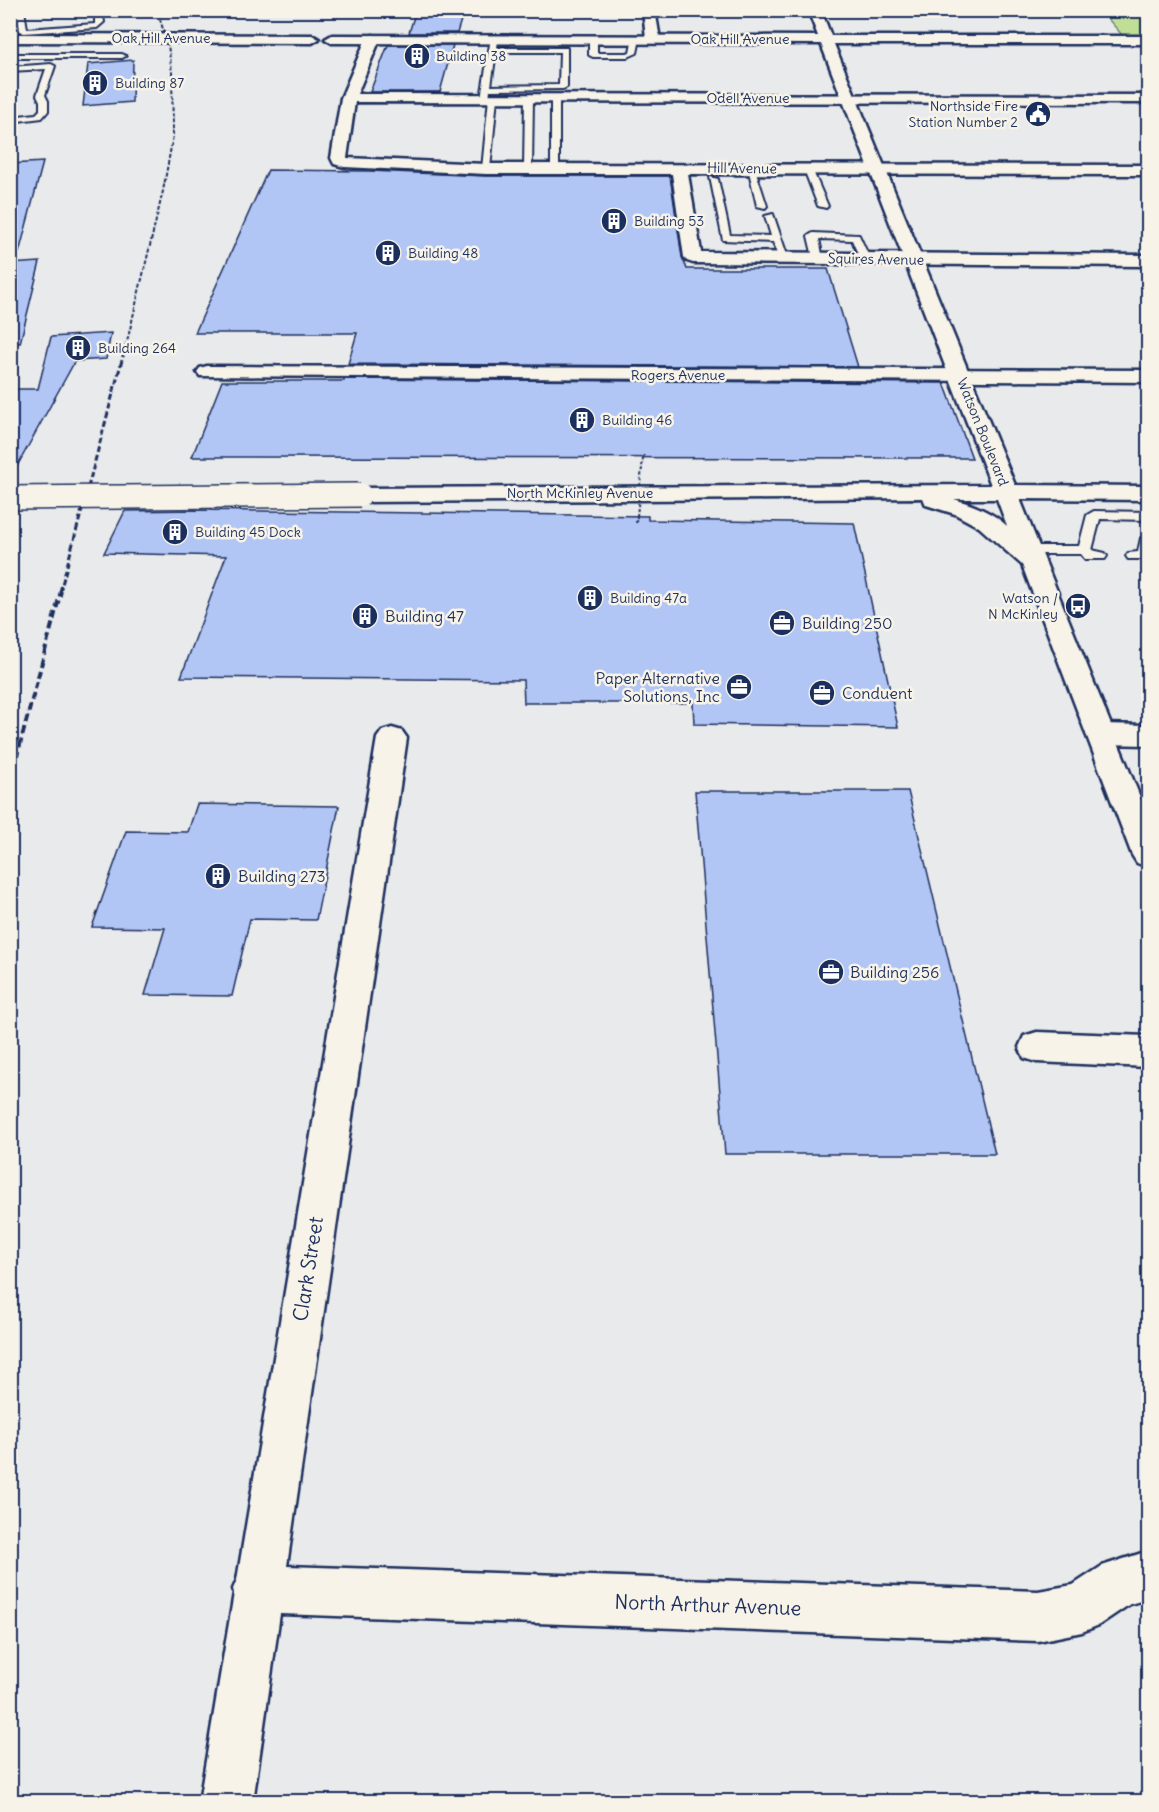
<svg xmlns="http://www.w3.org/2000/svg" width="1159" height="1812" font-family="Delius,sans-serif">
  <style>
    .green { fill: #c1de96; stroke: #6e867a; stroke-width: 1.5 }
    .building { fill: #b2c6f5; stroke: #1b2f5e; stroke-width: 1.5 }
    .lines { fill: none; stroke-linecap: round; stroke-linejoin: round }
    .service-casing { stroke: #1b2f5e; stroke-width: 4 }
    .minor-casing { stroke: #1b2f5e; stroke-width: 5 }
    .tertiary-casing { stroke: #1b2f5e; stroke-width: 5 }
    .path-far1 { stroke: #1b2f5e; stroke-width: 1.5; stroke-dasharray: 2 2; stroke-linecap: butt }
    .path { stroke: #1b2f5e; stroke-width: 2; stroke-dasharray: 3 2; stroke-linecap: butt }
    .service { fill: #f7f3e8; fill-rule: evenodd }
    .minor { fill: #f7f3e8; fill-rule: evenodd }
    .tertiary { fill: #f7f3e8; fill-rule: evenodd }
    .rail-far2 { stroke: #1b2f5e; stroke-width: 2; stroke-dasharray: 4 2; stroke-linecap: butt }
    .rail-far1 { stroke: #1b2f5e; stroke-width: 3; stroke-dasharray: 6 3; stroke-linecap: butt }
    .rail { stroke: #1b2f5e; stroke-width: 4; stroke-dasharray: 8 4; stroke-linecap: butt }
    .tertiary-bridge-casing { stroke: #1b2f5e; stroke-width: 26; stroke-linecap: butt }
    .path-bridge { stroke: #1b2f5e; stroke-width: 2; stroke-dasharray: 3 2; stroke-linecap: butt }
    .tertiary-bridge { stroke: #f7f3e8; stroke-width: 23 }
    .labels { text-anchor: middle; stroke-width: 5; stroke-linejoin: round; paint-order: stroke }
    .far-street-label { font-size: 14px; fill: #1b2f5e; stroke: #f7f3e8 }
    .far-poi-label { font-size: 14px; fill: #1b2f5e; stroke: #f7f3e8; text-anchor: start }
    .poi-label { font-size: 16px; fill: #1b2f5e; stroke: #f7f3e8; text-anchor: start }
    .near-street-label { font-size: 20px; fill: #1b2f5e; stroke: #f7f3e8 }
  </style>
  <rect width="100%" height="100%" fill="#e9eaeb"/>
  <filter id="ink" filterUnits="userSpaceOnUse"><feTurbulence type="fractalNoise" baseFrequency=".0167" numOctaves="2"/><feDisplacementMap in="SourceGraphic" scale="12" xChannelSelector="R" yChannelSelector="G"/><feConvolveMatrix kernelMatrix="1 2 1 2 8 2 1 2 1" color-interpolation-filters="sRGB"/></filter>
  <g filter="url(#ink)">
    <path class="green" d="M1101,11H1148V36H1123Z"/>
    <g class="building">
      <path d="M416,10H464L457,33H409Z"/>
      <path d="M388,45H453L440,92H370Z"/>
      <path d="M133,60L132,102L83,106L88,64Z"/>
      <path d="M43,162L19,253L10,252V164Z"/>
      <path d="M268,170L370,171L486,176H670L682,257L687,269H828L858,367L348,364L357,333H195Z"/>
      <path d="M40,262L20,343L10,341V264Z"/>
      <path d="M111,333L106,359L75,361L10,479V389H38L51,337Z"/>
      <path d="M344,379L944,383L972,458L192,457L222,381H344Z"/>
      <path d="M195,510L648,516V520L854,523L898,727L694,724L693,703H524L523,680L181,677L226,556L104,553L125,511Z"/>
      <path d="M695,791H908L995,1154H725Z"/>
      <path d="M197,804L339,806L316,920L250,919L232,996L145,995L165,928L92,927L126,831L188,832Z"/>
    </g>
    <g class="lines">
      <g class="service-casing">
        <g id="service">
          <path d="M17,10H24L27,29L95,24V10H102L104,22L97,28L24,33L20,31Z"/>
          <path d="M593,37L597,39V53H627L630,52L633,37L640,39L637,53L628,57H593L589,55V39Z"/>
          <path d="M491,38L498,40L497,48H567V87L563,89L490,90L489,98L493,96L497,98L490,169L486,172L482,169L489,98L485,100L481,98ZM496,52H560L559,85L491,86Z"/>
          <path d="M10,54H122L126,56L122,58H10Z"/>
          <path d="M51,64L55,66L45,95L48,101V111L42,118L10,122V117L36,114L40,110V101L37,95L46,69L10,71V67Z"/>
          <path d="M529,96L533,98L532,169L528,172L524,169L525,98Z"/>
          <path d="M555,96L559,98V169L555,172L551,169V98Z"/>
          <path d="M748,167L755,169L767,206L765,208L757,206Z"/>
          <path d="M805,167L812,169L828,206L826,208L818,206L804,169Z"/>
          <path d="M710,177L718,179L730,235L771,236L765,216L773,214L788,258L787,260H779L773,242L723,240Z"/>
          <path d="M813,233L859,235L870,259L861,261L852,240L819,239L823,259L814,261L808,236Z"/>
          <path d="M1094,511L1148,512V520L1100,519L1092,550L1105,553L1107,556L1105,559H1085L1081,554H1028L1021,550L1028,546H1079L1087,515Z"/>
          <path d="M1148,534V559H1128L1126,556L1128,553L1138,552L1141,538Z"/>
        </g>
      </g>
      <g class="minor-casing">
        <g id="minor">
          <path d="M643,10H655L660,39L658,42H648L646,39Z"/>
          <path d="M373,35L380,39L357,94L1148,95V103L355,102L347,158L486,164L1148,165V175L688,174L701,252L1148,255V266L693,263L687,261L684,257L672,174H486L344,167L334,164L331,158L341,98L366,39Z"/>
          <path d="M207,366L1148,370V382L200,376L197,372L200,368Z"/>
          <path d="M1101,724L1148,725V745L1101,744L1091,741L1086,734L1091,727Z"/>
          <path d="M392,728L402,731L407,738L287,1566L1038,1591L1073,1585L1102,1566L1148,1551V1599L1130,1604L1099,1625L1082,1632L1038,1641L280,1614L253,1802H199L234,1593L233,1589L237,1580L377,738L382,731Z"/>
          <path d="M1037,1032L1148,1036V1067L1037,1062L1024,1058L1019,1047L1024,1036Z"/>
        </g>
      </g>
      <g class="tertiary-casing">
        <g id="tertiary">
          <path d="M808,10H821L831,36H1148V44H834L1015,485L1148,486V500L1020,499L1148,817V867L1137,863L1132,855L1022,565L979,527L955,514L926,505L923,498L360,502L352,500L348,495L352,490L360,488L991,485L821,44L332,43L325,39L332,35L818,36ZM954,499H997L1007,526C992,512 974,505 954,499Z"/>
          <path d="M10,34L312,35L319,39L312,43L10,42Z"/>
        </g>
      </g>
      <path class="path-far1" d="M1105,12H1148"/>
      <g class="path">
        <path d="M643,458L644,455"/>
        <path d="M636,523L637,516"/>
      </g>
      <use href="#service" class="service"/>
      <use href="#minor" class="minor"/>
      <use href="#tertiary" class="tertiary"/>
      <path class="rail-far2" d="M126,346L163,191L173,136L172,72L168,45L157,10"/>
      <path class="rail-far1" d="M60,592L126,345"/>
      <path class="rail" d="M10,782L61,591"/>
      <g class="tertiary-bridge-casing">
        <path id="tertiary-bridge" d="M10,498L360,495"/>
      </g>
      <path class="path-bridge" d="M637,516L643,458"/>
      <use href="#tertiary-bridge" class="tertiary-bridge"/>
    </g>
  </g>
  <defs>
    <g id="building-disc" transform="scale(1.35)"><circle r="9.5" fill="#1b2f5e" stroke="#f7f3e8"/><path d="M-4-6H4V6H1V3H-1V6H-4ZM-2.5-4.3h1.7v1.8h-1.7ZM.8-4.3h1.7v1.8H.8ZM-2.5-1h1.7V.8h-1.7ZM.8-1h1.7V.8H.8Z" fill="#fff"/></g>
    <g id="civic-disc" transform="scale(1.35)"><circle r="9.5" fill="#1b2f5e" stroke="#f7f3e8"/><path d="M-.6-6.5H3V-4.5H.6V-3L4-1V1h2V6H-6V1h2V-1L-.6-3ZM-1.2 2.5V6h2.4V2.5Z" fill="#fff"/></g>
    <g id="bus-disc" transform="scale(1.35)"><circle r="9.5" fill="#1b2f5e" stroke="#f7f3e8"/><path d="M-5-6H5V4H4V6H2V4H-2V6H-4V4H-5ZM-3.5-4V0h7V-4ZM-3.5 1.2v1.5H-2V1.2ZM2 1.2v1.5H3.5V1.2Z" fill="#fff"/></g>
    <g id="office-disc" transform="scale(1.35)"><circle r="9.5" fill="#1b2f5e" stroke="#f7f3e8"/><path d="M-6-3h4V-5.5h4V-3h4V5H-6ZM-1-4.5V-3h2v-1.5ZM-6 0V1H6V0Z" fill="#fff"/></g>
  </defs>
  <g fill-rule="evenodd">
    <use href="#building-disc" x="417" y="56"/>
    <use href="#building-disc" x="95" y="83"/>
    <use href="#civic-disc" x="1038" y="114"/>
    <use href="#building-disc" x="614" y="221"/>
    <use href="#building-disc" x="388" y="253"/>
    <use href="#building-disc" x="78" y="348"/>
    <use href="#building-disc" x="582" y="420"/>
    <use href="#building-disc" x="175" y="532"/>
    <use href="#building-disc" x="590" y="598"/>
    <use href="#bus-disc" x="1078" y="606"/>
    <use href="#building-disc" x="365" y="616"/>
    <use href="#office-disc" x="782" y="623"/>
    <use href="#office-disc" x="739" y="687"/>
    <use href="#office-disc" x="822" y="693"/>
    <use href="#building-disc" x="218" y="876"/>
    <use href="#office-disc" x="831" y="972"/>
  </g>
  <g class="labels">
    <g class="far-street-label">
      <text x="161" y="43">Oak Hill Avenue</text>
      <text x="740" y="44">Oak Hill Avenue</text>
      <text x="748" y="103">Odell Avenue</text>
      <text transform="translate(742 168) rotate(1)" y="5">Hill Avenue</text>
      <text transform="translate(876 259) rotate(1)" y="5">Squires Avenue</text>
      <text x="678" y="380">Rogers Avenue</text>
      <text transform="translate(983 432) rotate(68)" y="5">Watson Boulevard</text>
      <text x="580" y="498">North McKinley Avenue</text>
    </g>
    <g class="far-poi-label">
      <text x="436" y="61">Building 38</text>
      <text x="115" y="88">Building 87</text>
      <text x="1018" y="111" text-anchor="end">Northside Fire<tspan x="1018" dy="16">Station Number 2</tspan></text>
      <text x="634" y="226">Building 53</text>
      <text x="408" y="258">Building 48</text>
      <text x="98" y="353">Building 264</text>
      <text x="602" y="425">Building 46</text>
      <text x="195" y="537">Building 45 Dock</text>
      <text x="610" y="603">Building 47a</text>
      <text x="1058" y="603" text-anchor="end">Watson /<tspan x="1058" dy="16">N McKinley</tspan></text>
    </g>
    <g class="poi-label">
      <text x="385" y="622">Building 47</text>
      <text x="802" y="629">Building 250</text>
      <text x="720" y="684" text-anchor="end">Paper Alternative<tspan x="720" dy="18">Solutions, Inc</tspan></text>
      <text x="842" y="699">Conduent</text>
      <text x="238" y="882">Building 273</text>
      <text x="850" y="978">Building 256</text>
    </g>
    <g class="near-street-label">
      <text transform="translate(308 1269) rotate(-81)" y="7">Clark Street</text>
      <text transform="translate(708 1605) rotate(2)" y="7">North Arthur Avenue</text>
    </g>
  </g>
  <rect width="1159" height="1812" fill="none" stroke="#f7f3e8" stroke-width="36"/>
  <rect x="18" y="18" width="1123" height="1776" fill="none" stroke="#1b2f5e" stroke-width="2" filter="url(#ink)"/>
</svg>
